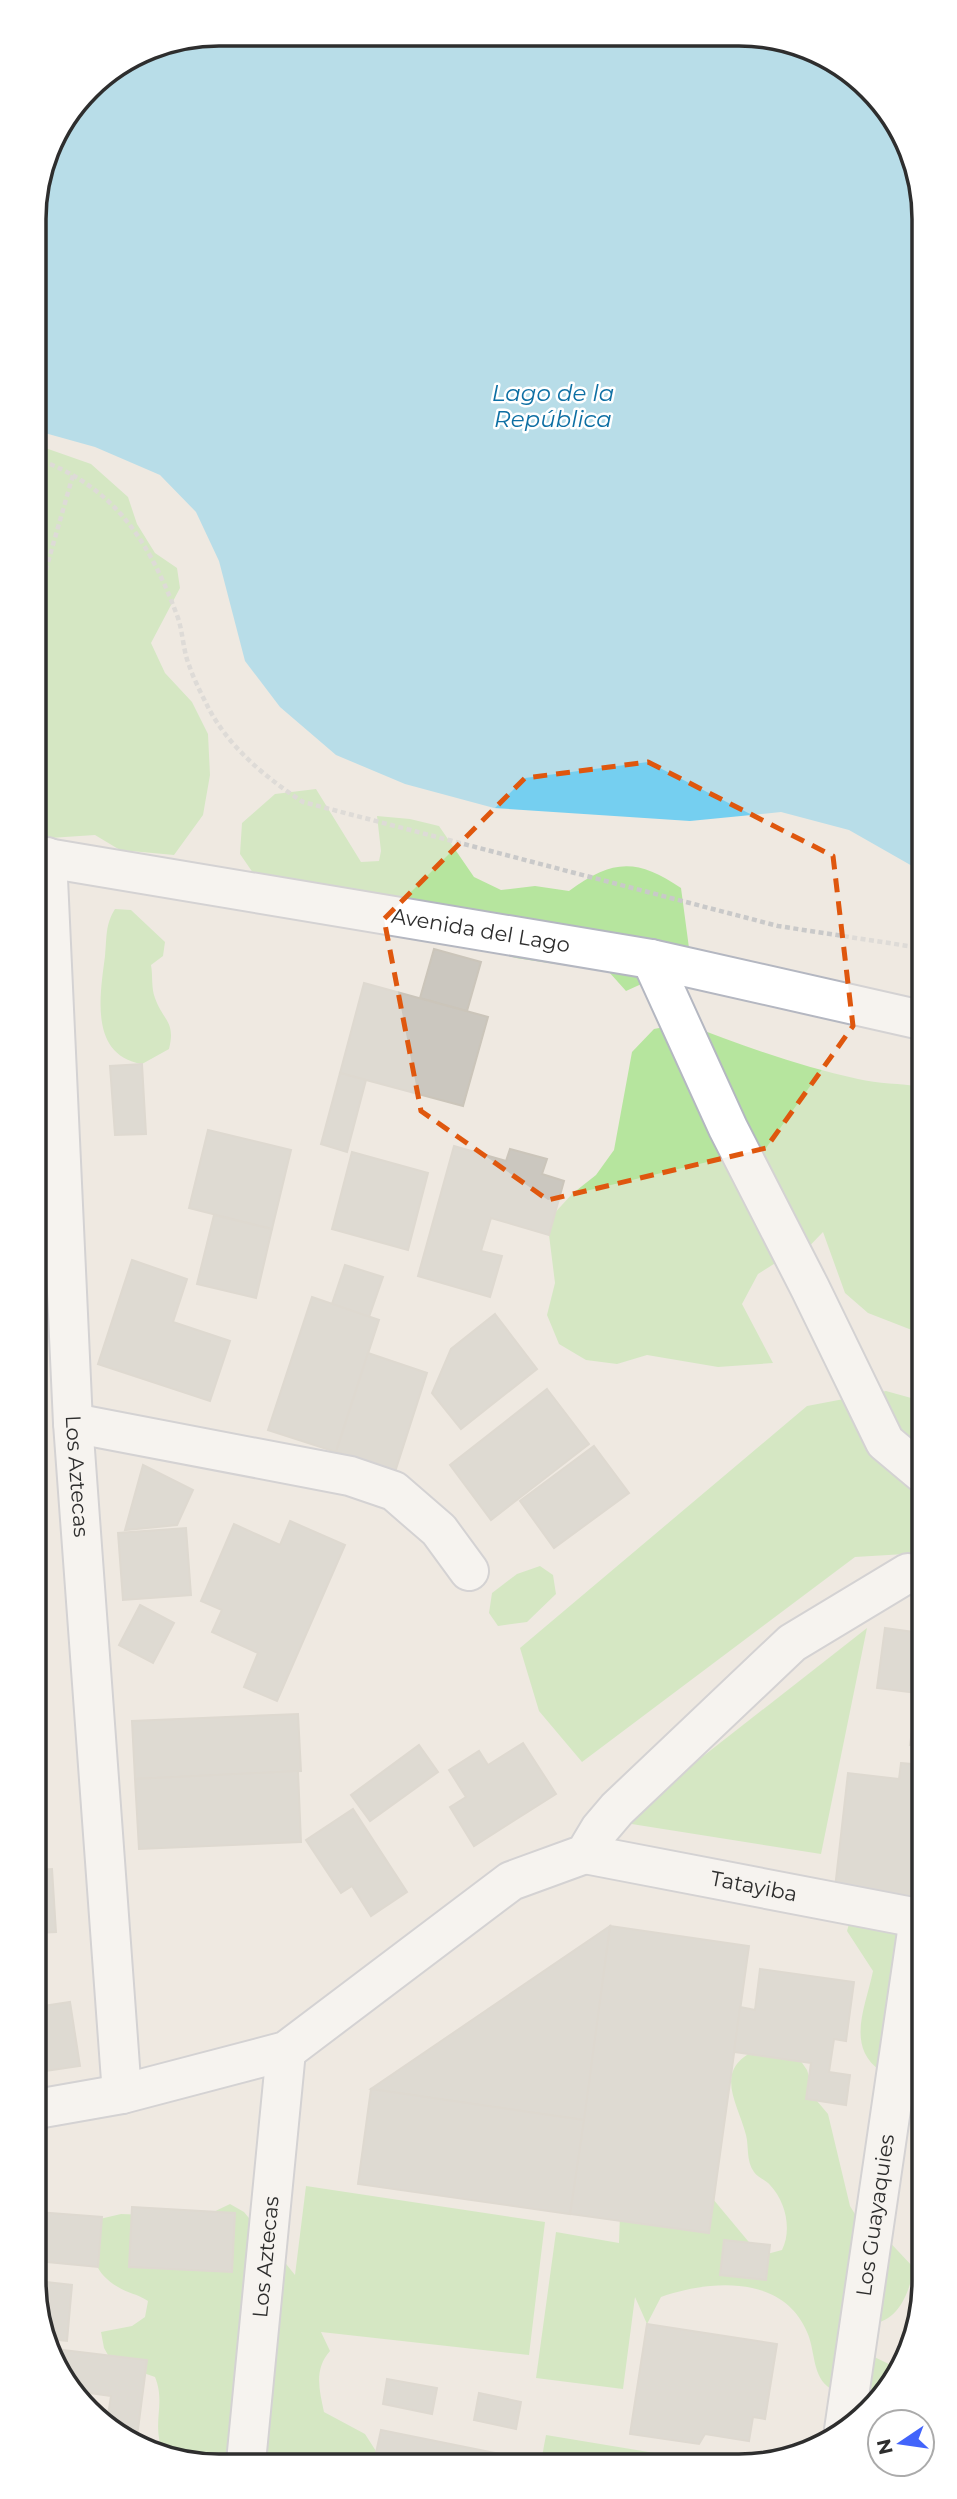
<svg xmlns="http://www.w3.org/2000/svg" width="957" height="2499" font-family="Montserrat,sans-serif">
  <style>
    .green { fill: #b6e59e }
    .water { fill: #75cff0 }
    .building { fill: #cbc7bf; stroke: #cbc5ba; stroke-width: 2 }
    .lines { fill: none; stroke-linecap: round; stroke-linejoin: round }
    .street-casing { stroke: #b4b7c1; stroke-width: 42 }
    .secondary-casing { stroke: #b4b7c1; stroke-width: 42 }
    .path { stroke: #c9c9c9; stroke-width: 4.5; stroke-dasharray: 5 3.5; stroke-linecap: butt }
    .street { stroke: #fff; stroke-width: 38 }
    .secondary { stroke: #fff; stroke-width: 38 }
    .marked { fill: none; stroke: #df570e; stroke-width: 5; stroke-dasharray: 14 9; stroke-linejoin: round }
    .labels { text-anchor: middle; stroke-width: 5; stroke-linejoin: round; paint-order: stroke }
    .street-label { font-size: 21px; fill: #2e2e2e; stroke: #fff }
    .water-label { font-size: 23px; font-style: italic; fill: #0d6fa3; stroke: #fff }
    .rim { fill: none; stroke: #2e2e2e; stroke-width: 3.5 }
  </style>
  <rect width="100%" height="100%" fill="#efe9e1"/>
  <g class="green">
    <path d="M34,444L91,464L128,497L137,524L155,553L177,568L180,588L151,643L165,673L192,702L208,734L210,775L203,815L174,855L120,850L95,835L35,839Z"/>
    <path d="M316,789L361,862L379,861L381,851L377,816L410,819L439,826L474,877L501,890L535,886L569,891C612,859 637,858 681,888L689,948L670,971L626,991L609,972L516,958L260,883L240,854L242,823L275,794Z"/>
    <path d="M115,909L131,910L165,942L163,956L151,965C153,975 151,988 155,998C163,1021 176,1021 169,1049L142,1064C89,1055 100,995 105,956C107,937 105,925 115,909Z"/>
    <path d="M684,1023C741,1045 798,1066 858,1079C878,1084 900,1083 922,1087V1334L868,1313L845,1293L823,1232L799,1257L777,1262L758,1274L742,1304L773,1363L718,1367L647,1355L617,1364L586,1360L559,1344L547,1315L555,1283L549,1235L551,1217L572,1194L596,1175L614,1150L632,1052L654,1029Z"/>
    <path d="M886,1391L922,1401V1559L905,1554L855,1557L582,1762L539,1711L520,1648L807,1406Z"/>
    <path d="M540,1566L553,1575L556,1594L527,1622L498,1626L489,1613L492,1593L517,1574Z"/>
    <path d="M867,1628L821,1854L619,1822Z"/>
    <path d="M911,1895L921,1905L881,2071C845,2047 866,2006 873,1971L847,1931L855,1902Z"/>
    <path d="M754,2051L798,2057L807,2070L817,2101L828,2114L850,2206L858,2219L882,2234L914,2268C909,2293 899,2321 871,2324L866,2353L895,2367L896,2373L878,2402L869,2410C855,2398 839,2397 827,2386C812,2373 815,2349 807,2332C783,2274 709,2280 661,2297L647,2324L635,2297L623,2389L536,2378L556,2232L619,2243L620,2214L713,2199L753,2247L767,2254L782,2250C792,2230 786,2202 770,2185C766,2180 757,2177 754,2172C746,2161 749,2147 746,2135C738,2103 713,2071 754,2051Z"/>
    <path d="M306,2186L545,2222L529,2355L321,2332L330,2351C314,2369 319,2389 324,2412L365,2434L383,2462H196L160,2443C154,2418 165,2402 155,2377L112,2362L104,2348L101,2332L132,2326L145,2317L148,2301C138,2294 127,2293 118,2287C91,2271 90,2250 91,2221L121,2214L203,2217L230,2204L244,2212L295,2275Z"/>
    <path d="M546,2435L709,2462H541Z"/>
  </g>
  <path class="water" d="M219,33L775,37L869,87L920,182L921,871L849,830L781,812L690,821L494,808L405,784L336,755L280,707L245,661L219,561L196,512L160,475L95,447L34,430V206L53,136L96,80L148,47Z"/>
  <g class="building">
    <path d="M434,949L481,962L467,1011L420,998Z"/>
    <path d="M364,983L488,1017L463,1106L340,1073Z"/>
    <path d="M142,1064L146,1134L115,1135L110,1066Z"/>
    <path d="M340,1073L366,1080L347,1152L321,1144Z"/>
    <path d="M208,1130L291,1150L272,1229L189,1208Z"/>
    <path d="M454,1146L506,1161L510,1149L547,1159L542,1174L564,1181L549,1235L491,1218L481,1251L502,1256L490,1297L418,1276Z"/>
    <path d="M352,1152L428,1173L408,1250L332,1229Z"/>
    <path d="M214,1215L272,1229L256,1298L197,1284Z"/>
    <path d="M132,1260L187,1279L173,1322L230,1341L210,1401L98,1364Z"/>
    <path d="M345,1265L383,1277L369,1317L332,1304Z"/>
    <path d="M312,1297L379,1320L336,1452L268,1430Z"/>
    <path d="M495,1314L537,1369L461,1429L432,1393L451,1349Z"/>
    <path d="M368,1353L427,1373L395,1472L336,1452Z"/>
    <path d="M35,1360H40L42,1412H36Z"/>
    <path d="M547,1389L589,1444L491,1520L450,1465Z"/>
    <path d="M594,1446L629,1493L554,1548L520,1501Z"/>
    <path d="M143,1465L193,1490L177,1525L125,1530Z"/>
    <path d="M290,1521L345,1545L277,1701L244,1687L258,1653L212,1632L222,1610L201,1601L234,1524L280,1545Z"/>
    <path d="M186,1528L191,1595L123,1600L118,1533Z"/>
    <path d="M140,1605L174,1623L153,1663L119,1645Z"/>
    <path d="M885,1628L922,1633L923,1746L910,1745L917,1693L877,1688Z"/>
    <path d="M298,1714L301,1771L135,1779L132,1721Z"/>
    <path d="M523,1743L556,1794L474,1846L450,1807L466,1797L449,1770L479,1751L488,1765Z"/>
    <path d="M419,1745L438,1772L370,1821L351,1795Z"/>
    <path d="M901,1763L923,1765V1898L835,1888L848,1773L899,1779Z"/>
    <path d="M298,1771L301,1842L139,1849L135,1779Z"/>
    <path d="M36,1804H43L44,1840H36Z"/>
    <path d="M353,1809L407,1892L371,1916L352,1886L341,1893L306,1840Z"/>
    <path d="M52,1869L56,1932L36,1933V1870Z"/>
    <path d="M610,1926L749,1946L709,2233L570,2214Z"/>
    <path d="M610,1926L584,2120L371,2089Z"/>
    <path d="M36,1946H41L44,2000H36Z"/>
    <path d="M760,1969L854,1982L846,2041L834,2039L829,2072L850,2075L846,2105L806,2099L811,2063L734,2052L740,2007L755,2010Z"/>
    <path d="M70,2002L80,2066L38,2072L36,2007Z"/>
    <path d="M371,2089L584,2120L570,2214L358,2184Z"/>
    <path d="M132,2207L235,2213L232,2272L129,2267Z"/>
    <path d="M37,2212L102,2217L98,2267L37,2261Z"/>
    <path d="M724,2240L770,2245L766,2280L720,2275Z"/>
    <path d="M37,2281L72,2285L67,2341L49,2339L37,2317Z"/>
    <path d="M647,2324L777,2344L765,2419L753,2417L749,2441L705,2434L699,2444L630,2434Z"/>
    <path d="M55,2349L147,2360L137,2437L107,2422L111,2396L82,2392L81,2399Z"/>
    <path d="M387,2379L437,2388L432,2414L383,2404Z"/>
    <path d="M479,2393L521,2402L516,2429L474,2420Z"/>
    <path d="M381,2430L490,2452L544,2462H374Z"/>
  </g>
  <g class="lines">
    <g class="street-casing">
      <g id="street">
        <path id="s1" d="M47,857L73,1423L122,2094"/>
        <path d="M651,959L728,1128L810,1288L885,1442L922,1473"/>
        <path d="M73,1423L350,1476L394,1491L439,1530L469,1571"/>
        <path id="s2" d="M585,1854L923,1919"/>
        <path d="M37,2109L122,2094L286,2051L511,1881L585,1854L600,1829L617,1809L792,1643L908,1573L922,1577"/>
        <path id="s3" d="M844,2430L919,1918"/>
        <path id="s4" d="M246,2462L286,2051"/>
      </g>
    </g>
    <g class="secondary-casing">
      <g id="secondary">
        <path id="s5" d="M35,856L651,959L921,1020"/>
      </g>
    </g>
    <g class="path">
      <path d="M34,458C114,485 150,542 178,618C183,633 183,650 189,665C194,680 202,695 209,709C230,748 266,778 303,802L778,926L921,948"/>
      <path d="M34,611L73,475"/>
    </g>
    <use href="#street" class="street"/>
    <use href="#secondary" class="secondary"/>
  </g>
  <path d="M0 0H957V2499H0ZM648,762L833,856L853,1026L766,1148L548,1200L421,1111L384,919L525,778Z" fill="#efe9e1" fill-opacity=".55" fill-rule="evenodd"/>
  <path class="marked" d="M648,762L833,856L853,1026L766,1148L548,1200L421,1111L384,919L525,778Z"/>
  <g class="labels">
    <g class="street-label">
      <text dy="7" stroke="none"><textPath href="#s5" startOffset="452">Avenida del Lago</textPath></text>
      <text dy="7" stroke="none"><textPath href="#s1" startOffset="620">Los Aztecas</textPath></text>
      <text dy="7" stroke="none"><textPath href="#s2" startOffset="172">Tatayiba</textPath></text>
      <text dy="7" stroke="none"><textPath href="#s3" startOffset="217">Los Guayaquies</textPath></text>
      <text dy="7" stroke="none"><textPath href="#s4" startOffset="206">Los Aztecas</textPath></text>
    </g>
    <g class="water-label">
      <text x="553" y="401">Lago de la<tspan x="553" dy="26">República</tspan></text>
    </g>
  </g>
  <path d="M0 0H957V2499H0ZM219 46H739A173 173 0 0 1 912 219V2281A173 173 0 0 1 739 2454H219A173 173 0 0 1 46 2281V219A173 173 0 0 1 219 46Z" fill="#fff" fill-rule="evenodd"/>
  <path class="rim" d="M219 46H739A173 173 0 0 1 912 219V2281A173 173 0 0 1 739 2454H219A173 173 0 0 1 46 2281V219A173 173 0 0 1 219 46Z"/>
  <g transform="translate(901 2443) rotate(257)"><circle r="33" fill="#ffffff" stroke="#ababab" stroke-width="2"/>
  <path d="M0-5L12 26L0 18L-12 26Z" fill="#4264fb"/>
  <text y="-10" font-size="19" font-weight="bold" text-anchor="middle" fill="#2e2e2e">N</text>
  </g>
</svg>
